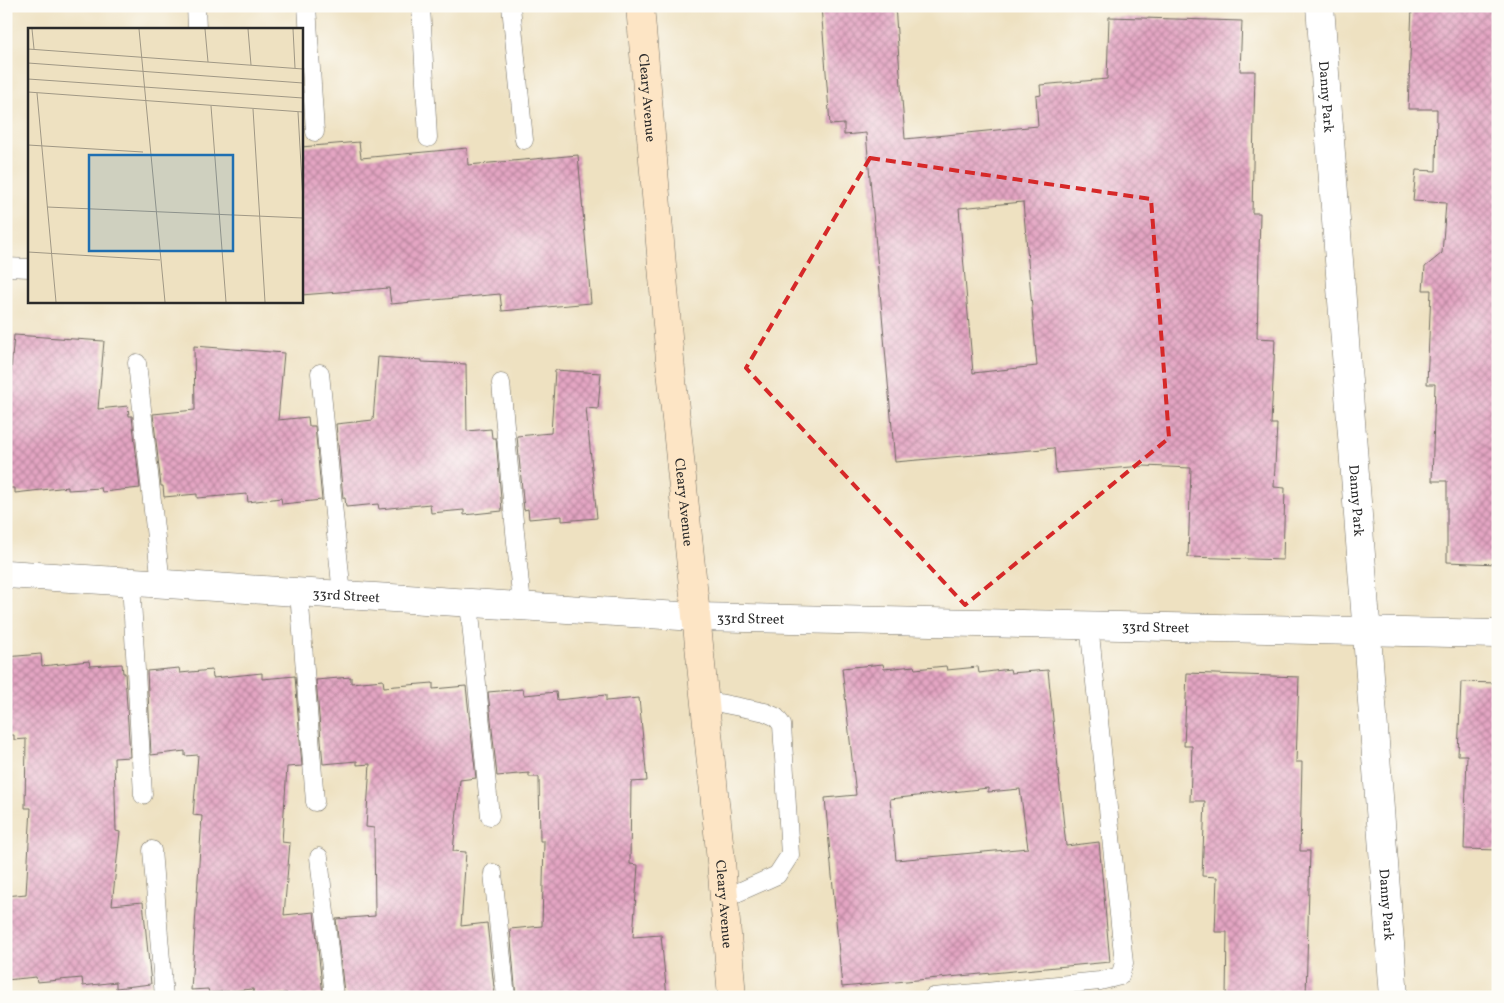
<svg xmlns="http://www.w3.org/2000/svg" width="1504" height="1003" font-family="Vollkorn,serif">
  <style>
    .building { fill: url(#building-cross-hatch); fill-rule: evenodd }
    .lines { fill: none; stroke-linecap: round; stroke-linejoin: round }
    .lane-casing { stroke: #6f6b60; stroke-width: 19 }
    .street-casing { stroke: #6f6b60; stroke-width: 29 }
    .secondary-casing { stroke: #6f6b60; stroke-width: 29 }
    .lane { stroke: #fff; stroke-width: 18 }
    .street { stroke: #fff; stroke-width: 28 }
    .secondary { stroke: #fde5c5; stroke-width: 28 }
    .marked { fill: none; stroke: #d62828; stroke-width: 4; stroke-dasharray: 10 6; stroke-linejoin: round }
    .labels { text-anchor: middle; stroke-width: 5; stroke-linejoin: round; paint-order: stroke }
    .street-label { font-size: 14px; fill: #2b2b2b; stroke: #fdfcf7 }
    .inset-road { fill: none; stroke: #a09885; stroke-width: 1 }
    .view { fill: #1f6fb2; fill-opacity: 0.15; stroke: #1f6fb2; stroke-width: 2.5 }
    .inset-edge { fill: none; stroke: #2b2b2b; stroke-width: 2.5 }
  </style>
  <defs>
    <pattern id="building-cross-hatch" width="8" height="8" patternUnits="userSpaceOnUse" patternTransform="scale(1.25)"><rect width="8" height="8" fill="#e4a5c3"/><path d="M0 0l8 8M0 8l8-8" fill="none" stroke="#b9879f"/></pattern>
  </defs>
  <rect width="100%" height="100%" fill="#fdfcf7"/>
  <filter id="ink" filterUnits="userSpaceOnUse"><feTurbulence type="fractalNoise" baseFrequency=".02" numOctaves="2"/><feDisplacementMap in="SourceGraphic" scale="10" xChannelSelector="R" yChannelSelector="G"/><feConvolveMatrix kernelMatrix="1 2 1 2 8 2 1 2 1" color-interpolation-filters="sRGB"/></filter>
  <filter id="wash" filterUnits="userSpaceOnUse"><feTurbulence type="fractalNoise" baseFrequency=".0096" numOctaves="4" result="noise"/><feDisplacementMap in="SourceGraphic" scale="20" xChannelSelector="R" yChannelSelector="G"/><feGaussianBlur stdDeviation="1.12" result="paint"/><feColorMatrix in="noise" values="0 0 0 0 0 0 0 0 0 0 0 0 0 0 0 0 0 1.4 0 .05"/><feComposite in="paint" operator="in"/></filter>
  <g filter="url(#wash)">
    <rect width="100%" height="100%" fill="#eee1c1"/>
    <g id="blocks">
      <g class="building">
        <path d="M821,6H895L905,139L1038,126L1036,96L1041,95L1040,85L1107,79L1109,17L1242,21L1240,71H1255L1252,213H1260L1257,338L1275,339L1271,424H1277L1274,487L1285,488L1283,560L1188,557L1191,468L1144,466L1056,473L1054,448L895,462L866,133L844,135V124L830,125ZM1023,202L1037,366L973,373L959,208Z"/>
        <path d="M1412,6H1498V564L1447,562V481H1432L1435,384H1427L1431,290H1423L1425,267L1442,253L1446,203L1413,201L1416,170L1436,171L1437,109H1408Z"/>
        <path d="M359,142L361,158L467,148L468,165L578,155L591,303L502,311L500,294L391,304L389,288L301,295V147Z"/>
        <path d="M14,335L104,341L98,409L128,406L129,416H132L140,488L102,492L101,488L68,490V487L15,493V488H6V404H8Z"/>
        <path d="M194,346L284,353L278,420L308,417L309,426H315L322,500L282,504L281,498L248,502L247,494L197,498V494L164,497L163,486H161L153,414L195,410Z"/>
        <path d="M378,357L422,360V362L466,364L467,431L491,429L492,438H496L502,511L464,515V510L431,513L430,504L379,509L378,504L346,507L345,498H343L336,424L373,420Z"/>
        <path d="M555,370L601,373L598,409L586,408L597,518L562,521V516L529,519L528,509L524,510L517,436L551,433Z"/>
        <path d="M41,654L42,666L89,661L90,666L122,664L123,673H125L130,757L114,758L116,831L120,832L112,905L143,902L151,984L116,988V982L83,986L82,978L37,982L36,977L6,980V896L26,894L31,808H25L26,739L14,740V735H6V657Z"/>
        <path d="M883,664L884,669L914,666L915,669L946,666L947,670L978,667L979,673L1010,669L1011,673L1048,670L1066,846L1099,842L1110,962L842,987L825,798L856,795L842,668ZM988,788V792L1020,789L1028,848L896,860L890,799Z"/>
        <path d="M179,668L180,673L212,670L213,678L262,673V679L295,676L302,766L287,767L282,842L290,843L284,915L314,912L323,995L287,997V993L254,996L253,989L209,993L208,989L191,990L202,816L193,815L198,755L185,756V751L151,755L147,671Z"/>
        <path d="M1187,673L1299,677L1296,762H1302L1300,851H1310L1306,997H1226L1227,932H1215L1217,877L1202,876L1205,801H1190L1192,746H1184Z"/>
        <path d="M351,677V683L383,680L384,687L433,683V689L466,686L476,778L460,780L453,851L466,852L461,926L487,923L495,997H346V993H344L336,919L375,916L374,828L366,827L370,764L357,765V761L323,764L316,680Z"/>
        <path d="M1461,682L1498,683V850L1464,849L1467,755H1458Z"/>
        <path d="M523,689L524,695L556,692L557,700L606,695V701L639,698L647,781L631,782L630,864L638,865L633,937L661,935L667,997H516L510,929L542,926L544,841H540L539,777H529V773L497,776L488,692Z"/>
      </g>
    </g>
  </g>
  <g filter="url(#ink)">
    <use href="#blocks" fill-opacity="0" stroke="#6f6b60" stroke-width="1"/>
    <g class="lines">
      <g class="lane-casing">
        <g id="lane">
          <path d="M196,6L197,29"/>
          <path d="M307,6L315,132"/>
          <path d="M421,6L428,138"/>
          <path d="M511,6L524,140"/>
          <path d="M6,267L29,268"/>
          <path d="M137,363L161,584"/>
          <path d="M320,373L342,595"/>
          <path d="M501,383L522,606"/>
          <path d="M131,582L143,795"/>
          <path d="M299,592L315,802"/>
          <path d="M469,603L490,816"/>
          <path d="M704,700L765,712L776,717L782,725L790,855L777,875L723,899"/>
          <path d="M152,850L164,997"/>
          <path d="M319,857L334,997"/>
          <path d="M493,873L506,997"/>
          <path d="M933,997L1100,981L1120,976L1124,963L1089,624"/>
        </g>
      </g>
      <g class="street-casing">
        <g id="street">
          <path id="s1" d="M1320,6L1394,997"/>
          <path id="s2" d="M6,574L696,617L1498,634"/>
        </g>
      </g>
      <g class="secondary-casing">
        <g id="secondary">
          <path id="s3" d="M640,6L670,360L721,861L732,997"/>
        </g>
      </g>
      <use href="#lane" class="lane"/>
      <use href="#street" class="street"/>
      <use href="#secondary" class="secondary"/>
    </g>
  </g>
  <path class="marked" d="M870,158L1151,199L1169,438L965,605L746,368Z"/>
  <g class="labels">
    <g class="street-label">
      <text dy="5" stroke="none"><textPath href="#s3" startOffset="92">Cleary Avenue</textPath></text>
      <text dy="5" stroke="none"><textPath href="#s1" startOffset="91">Danny Park</textPath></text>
      <text dy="5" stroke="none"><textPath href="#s3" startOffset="498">Cleary Avenue</textPath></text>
      <text dy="5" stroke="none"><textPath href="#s1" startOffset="496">Danny Park</textPath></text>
      <text dy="5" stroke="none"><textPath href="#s2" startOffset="341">33rd Street</textPath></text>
      <text dy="5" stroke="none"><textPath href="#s2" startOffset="746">33rd Street</textPath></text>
      <text dy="5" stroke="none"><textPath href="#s2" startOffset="1151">33rd Street</textPath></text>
      <text dy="5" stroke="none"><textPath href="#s3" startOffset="902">Cleary Avenue</textPath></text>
      <text dy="5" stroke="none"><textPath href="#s1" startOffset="901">Danny Park</textPath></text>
    </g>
  </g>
  <g transform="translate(28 28)">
    <rect width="275" height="275" fill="#eee1c1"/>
    <path class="inset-road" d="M4,1L6,21M111,1L137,274M177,1L180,34M220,1L223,37M265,1L267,40M0,21L275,41M0,35L275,55M0,51L275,70M0,64L275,84M9,65L28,274M183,78L198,274M225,81L237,274M270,84L275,173M0,117L115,124M19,179L275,190M0,224L132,232"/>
    <path class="view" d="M61,127H205V223H61Z"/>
    <rect width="275" height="275" class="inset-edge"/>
  </g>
  <rect width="1504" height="1003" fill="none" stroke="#fdfcf7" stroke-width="25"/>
</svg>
